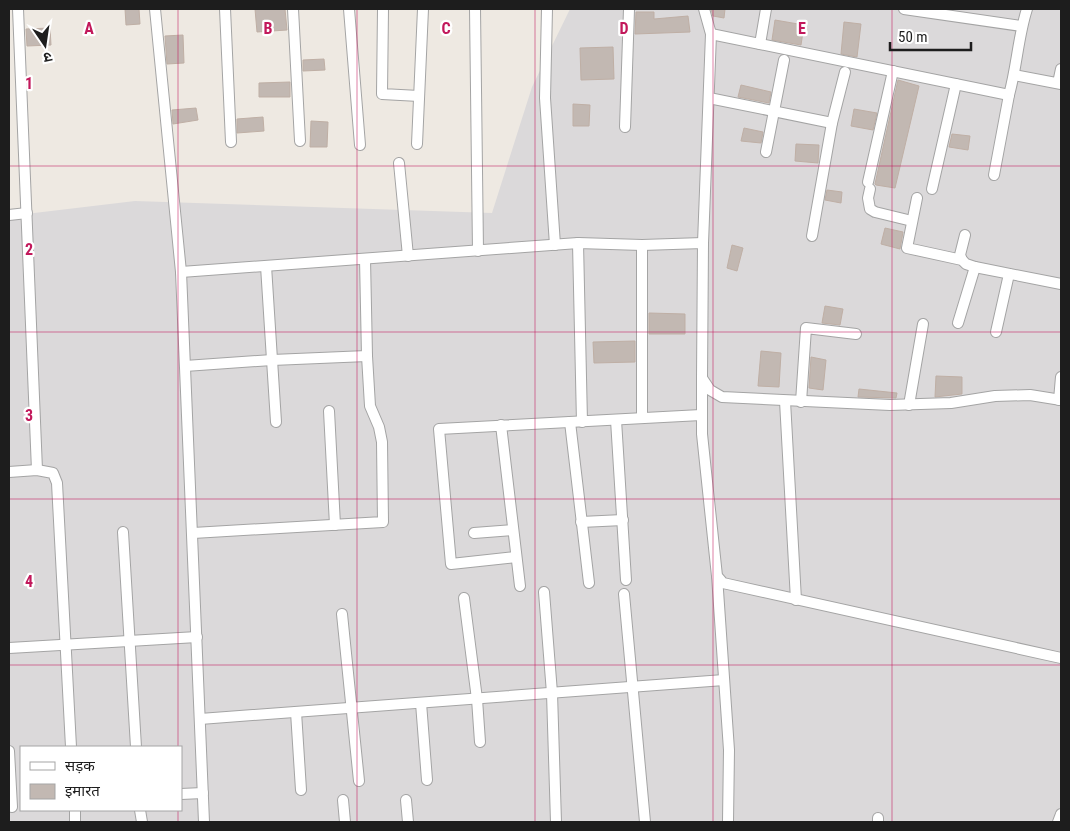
<svg xmlns="http://www.w3.org/2000/svg" width="1070" height="831" font-family="'Roboto Condensed','Noto Sans Devanagari',sans-serif">
  <style>
    .residential { fill: #dbd9da; fill-rule: evenodd }
    .building { fill: #c2b8b2; stroke: #bfafa5 }
    .lines { fill: none; stroke-linecap: round; stroke-linejoin: round }
    .minor-casing { stroke: #a4a4a4; stroke-width: 12 }
    .minor { stroke: #fff; stroke-width: 10 }
    .grid { fill: none; stroke: #c2185b; stroke-width: 1; stroke-opacity: 0.55 }
    .grid-label { font-size: 16px; text-anchor: middle; font-weight: bold; fill: #c2185b; stroke: #fff; stroke-width: 4.5; stroke-linejoin: round; paint-order: stroke }
  </style>
  <rect width="100%" height="100%" fill="#eee9e2"/>
  <path class="residential" d="M570,9H1061V822H9V216L135,201L492,213L532,87ZM21,747H181V810H21Z"/>
  <g class="building">
    <path d="M125,9H139L140,24L126,25Z"/>
    <path d="M255,9H285L287,30L257,32Z"/>
    <path d="M711,9H725L724,18L713,16Z"/>
    <path d="M636,12H654V19L688,16L690,32L635,34Z"/>
    <path d="M775,20L804,25L801,45L772,40Z"/>
    <path d="M844,22L861,24L857,57L841,54Z"/>
    <path d="M50,28L51,45L27,46L26,29Z"/>
    <path d="M183,35L184,63L167,64L165,36Z"/>
    <path d="M613,47L614,79L581,80L580,48Z"/>
    <path d="M324,59L325,70L303,71V60Z"/>
    <path d="M898,80L919,86L895,188L876,185L875,184Z"/>
    <path d="M290,82V97H259V83Z"/>
    <path d="M741,85L771,92L769,103L738,97Z"/>
    <path d="M573,104L590,105L589,126H573Z"/>
    <path d="M196,108L198,120L173,124L172,110Z"/>
    <path d="M854,109L877,113L873,130L851,126Z"/>
    <path d="M263,117L264,131L237,133V119Z"/>
    <path d="M311,121L328,122L327,147H310Z"/>
    <path d="M744,128L763,132L761,143L741,141Z"/>
    <path d="M952,134L970,136L968,150L949,147Z"/>
    <path d="M796,144L819,145L818,163L795,161Z"/>
    <path d="M827,190L842,192L841,203L825,200Z"/>
    <path d="M885,228L903,232L900,249L881,244Z"/>
    <path d="M732,245L743,248L737,271L727,268Z"/>
    <path d="M825,306L843,309L840,325L822,323Z"/>
    <path d="M649,313L685,314V334H649Z"/>
    <path d="M635,341V362L594,363L593,342Z"/>
    <path d="M761,351L781,353L779,387L758,386Z"/>
    <path d="M811,357L826,360L823,390L809,388Z"/>
    <path d="M936,376L962,377V394L935,397Z"/>
    <path d="M859,389L897,393L896,398L858,397Z"/>
  </g>
  <g class="lines">
    <g class="minor-casing">
      <g id="minor">
        <path d="M18,9L37,470"/>
        <path d="M155,9L181,272L204,822"/>
        <path d="M225,9L231,142"/>
        <path d="M293,9L300,141"/>
        <path d="M349,9L360,145"/>
        <path d="M383,9L382,94L419,96"/>
        <path d="M475,9L478,251"/>
        <path d="M547,9L545,98L555,245"/>
        <path d="M904,9L1021,26"/>
        <path d="M711,34L1009,95C1017,66 1018,37 1027,9"/>
        <path d="M760,44L766,9"/>
        <path d="M1014,75L1061,84"/>
        <path d="M1058,83L1061,69"/>
        <path d="M709,98L832,123"/>
        <path d="M625,127L629,9"/>
        <path d="M417,144L423,9"/>
        <path d="M766,152L784,60"/>
        <path d="M399,163L408,256"/>
        <path d="M994,175L1009,95"/>
        <path d="M868,182L893,71"/>
        <path d="M870,189L868,198L870,209L875,212L912,221"/>
        <path d="M932,189L956,84"/>
        <path d="M917,198L907,248L962,260L966,264L975,267L1061,284"/>
        <path d="M9,215L27,213"/>
        <path d="M812,236L832,123L845,72"/>
        <path d="M578,243L582,422"/>
        <path d="M703,243L711,34L704,9"/>
        <path d="M642,245V418"/>
        <path d="M962,260L960,255L965,235"/>
        <path d="M266,266L276,422"/>
        <path d="M181,272L578,243L642,245L703,243L702,378L710,390L722,397L890,405L951,403L995,396L1030,395L1061,400"/>
        <path d="M958,323L975,267"/>
        <path d="M996,332L1009,274"/>
        <path d="M185,366L272,360L367,356L365,259"/>
        <path d="M702,378V434L717,576L723,583L1061,658"/>
        <path d="M1059,400L1061,377"/>
        <path d="M785,401L796,600"/>
        <path d="M801,402L806,328L856,334"/>
        <path d="M909,405L923,324"/>
        <path d="M329,411L335,525"/>
        <path d="M616,420L626,580"/>
        <path d="M570,422L589,583"/>
        <path d="M501,425L520,586"/>
        <path d="M9,472L37,470L53,473L57,483L71,747"/>
        <path d="M581,522L623,520"/>
        <path d="M123,532L136,747"/>
        <path d="M193,533L383,522L382,442L379,427L370,406L367,356"/>
        <path d="M474,533L513,530"/>
        <path d="M516,557L451,564L439,429L701,415"/>
        <path d="M717,576L729,750L728,822"/>
        <path d="M544,592L552,693L556,822"/>
        <path d="M624,594L645,822"/>
        <path d="M464,598L477,699L480,742"/>
        <path d="M342,614L359,781"/>
        <path d="M9,648L197,637"/>
        <path d="M421,703L427,780"/>
        <path d="M296,712L301,790"/>
        <path d="M200,719L724,680"/>
        <path d="M9,751L12,807"/>
        <path d="M181,794L203,793"/>
        <path d="M343,800L345,822"/>
        <path d="M406,800L408,822"/>
        <path d="M75,810V822"/>
        <path d="M140,810L142,822"/>
        <path d="M878,822V818"/>
        <path d="M1058,822L1061,814"/>
      </g>
    </g>
    <use href="#minor" class="minor"/>
  </g>
  <path class="grid" d="M178,9V747M357,9V822M535,9V822M713,9V822M892,9V822M9,166H1061M9,332H1061M9,499H1061M9,665H1061M178,810V822"/>
  <g class="grid-label">
    <text x="89" y="34">A</text>
    <text x="268" y="34">B</text>
    <text x="446" y="34">C</text>
    <text x="624" y="34">D</text>
    <text x="802" y="34">E</text>
    <text x="29" y="89">1</text>
    <text x="29" y="255">2</text>
    <text x="29" y="421">3</text>
    <text x="29" y="587">4</text>
  </g>
  <rect width="1070" height="831" fill="none" stroke="#1d1d1d" stroke-width="20"/>
  <rect x="20" y="746" width="162" height="65" fill="#ffffff" stroke="#a5a5a5"/>
  <rect x="30" y="762" width="25" height="8" fill="#ffffff" stroke="#a5a5a5"/>
  <text x="65" y="771" font-size="15" fill="#1d1d1d">सड़क</text>
  <rect x="30" y="784" width="25" height="15" fill="#c2b8b2" stroke="#a5a5a5"/>
  <text x="65" y="796" font-size="15" fill="#1d1d1d">इमारत</text>
  <g transform="translate(45 45) rotate(167)" stroke="#ffffff" stroke-width="4" paint-order="stroke">
  <path d="M0-4L9 19L0 12L-9 19Z" fill="#1d1d1d"/>
  <text y="-8" font-size="14" font-weight="bold" text-anchor="middle" fill="#1d1d1d">उ</text>
  </g>
  <path d="M890 42v8h81v-8" fill="none" stroke="#1d1d1d" stroke-width="2.5"/>
  <text x="898" y="42" font-size="15" fill="#1d1d1d" stroke="#ffffff" stroke-width="4" paint-order="stroke">50 m</text>
</svg>
